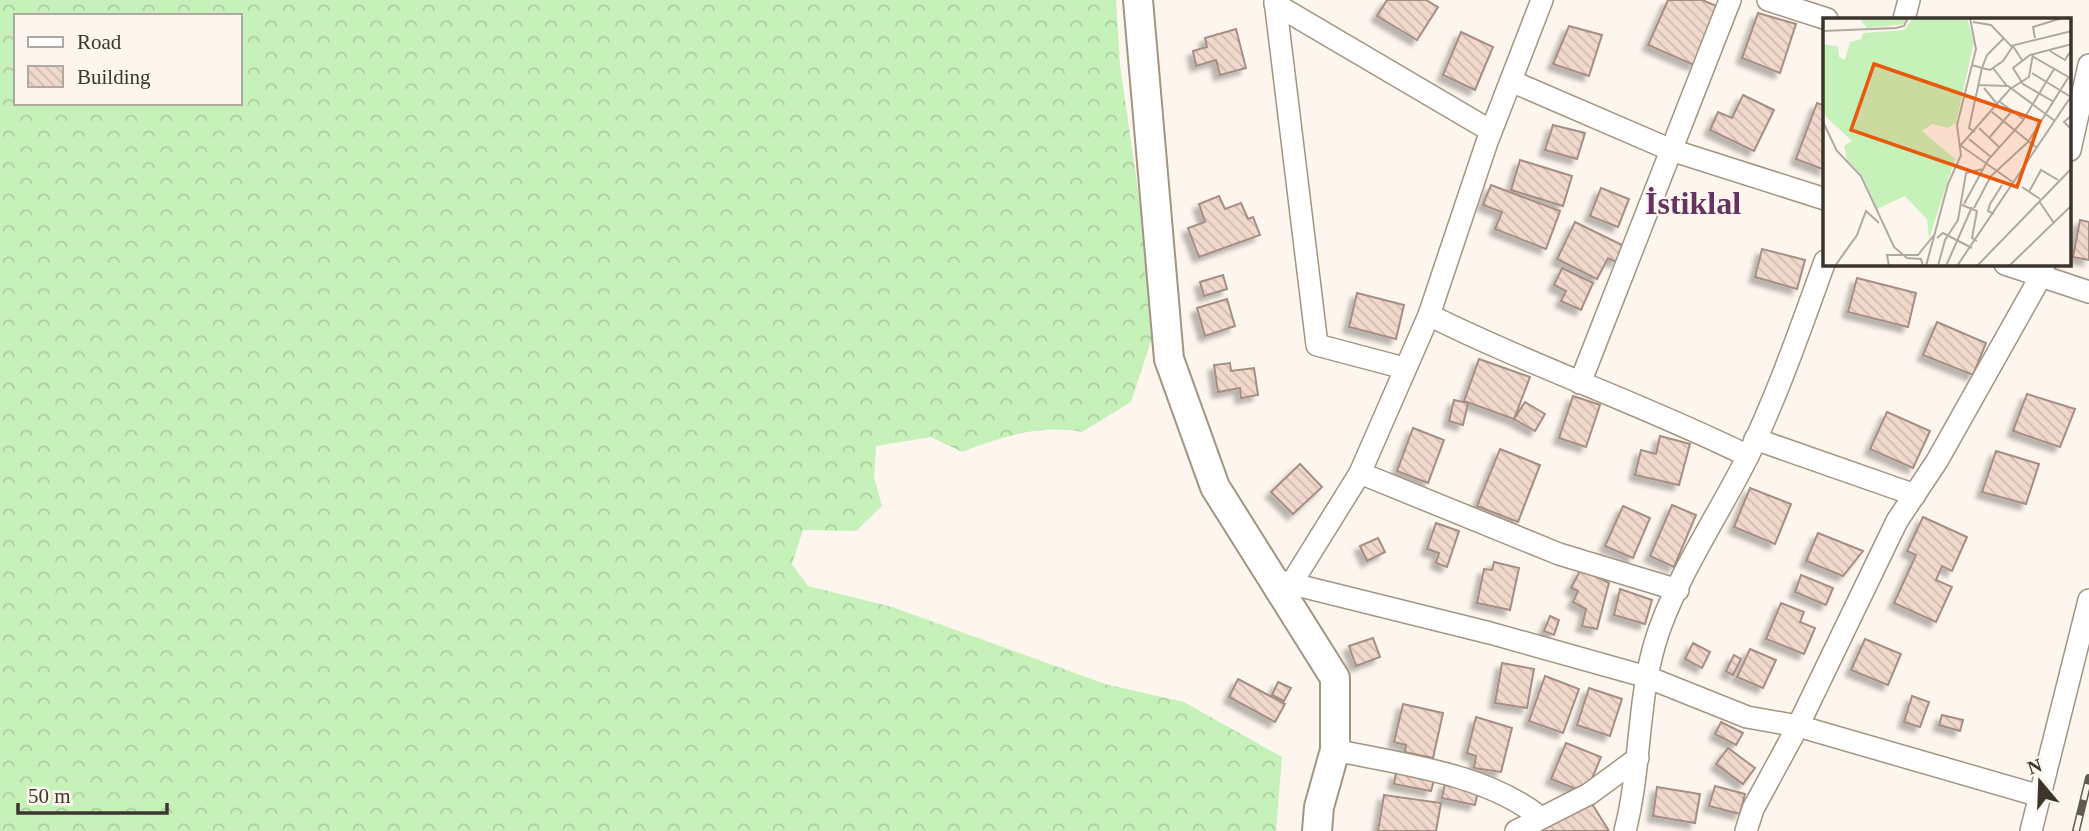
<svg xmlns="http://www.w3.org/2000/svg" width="2089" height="831" font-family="'Times New Roman',serif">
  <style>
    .forest { fill: url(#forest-crowns); fill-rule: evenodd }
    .building { fill: url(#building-back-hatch); stroke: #a58e83; stroke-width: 2; filter: url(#shadow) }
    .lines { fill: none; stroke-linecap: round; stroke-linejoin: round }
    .street-casing { stroke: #a49482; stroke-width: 24 }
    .secondary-casing { stroke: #a49482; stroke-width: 32 }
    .street { stroke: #fff; stroke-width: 21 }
    .secondary { stroke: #fff; stroke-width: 28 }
    .rail-casing { stroke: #615a52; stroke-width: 8 }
    .rail { stroke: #fdf6ee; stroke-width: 5; stroke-dasharray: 16; stroke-linecap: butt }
    .labels { text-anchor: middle; stroke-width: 5; stroke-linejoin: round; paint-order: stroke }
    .district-label { font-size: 32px; font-weight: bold; fill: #653263; stroke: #fdf6ee }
    .inset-road { fill: none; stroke: #b0a9a1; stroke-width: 2 }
    .view { fill: #e8590c; fill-opacity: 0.15; stroke: #e8590c; stroke-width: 3.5 }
    .inset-edge { fill: none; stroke: #3c352d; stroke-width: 3.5 }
  </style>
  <defs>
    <pattern id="forest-crowns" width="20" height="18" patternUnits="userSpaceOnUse" patternTransform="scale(1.75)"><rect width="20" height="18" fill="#c6f1b9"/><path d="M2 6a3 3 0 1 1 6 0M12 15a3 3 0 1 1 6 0" fill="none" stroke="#abcf9f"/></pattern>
    <pattern id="building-back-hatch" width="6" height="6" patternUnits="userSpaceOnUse" patternTransform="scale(1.75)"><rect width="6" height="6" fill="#f1d8cc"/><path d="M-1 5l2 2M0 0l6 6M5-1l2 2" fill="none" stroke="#d0bab0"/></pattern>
    <filter id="shadow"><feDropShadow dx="-5.5" dy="5.5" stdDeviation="2" flood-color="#0004"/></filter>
  </defs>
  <rect width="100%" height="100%" fill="#fdf6ee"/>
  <path class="forest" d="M0,0H1116L1120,65L1140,204L1152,338L1131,402L1082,432C1041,424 1000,437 962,452L931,437L876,446L874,477L882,506L856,531L803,530L792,564L808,586L892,607L1105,684L1184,702L1282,757L1276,831H0ZM16,16H240V103H16Z"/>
  <g class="building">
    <path d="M1387,0H1426L1438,7L1417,40L1377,16Z"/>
    <path d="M1668,0H1702L1719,7L1694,65L1648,45Z"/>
    <path d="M1758,13L1796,24L1780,73L1742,58Z"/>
    <path d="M1569,26L1602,35L1589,76L1553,64Z"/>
    <path d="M1236,29L1246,68L1220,75L1216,60L1196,66L1193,51L1207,47L1205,38Z"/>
    <path d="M1461,32L1493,47L1475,90L1443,75Z"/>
    <path d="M1743,95L1774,110L1754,151L1710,130L1718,112L1732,118Z"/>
    <path d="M1817,103L1825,106V170L1796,159Z"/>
    <path d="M1553,125L1585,133L1577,159L1545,150Z"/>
    <path d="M1520,160L1572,176L1563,206L1511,190Z"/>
    <path d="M1491,185L1560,211L1546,249L1495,229L1502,212L1483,205Z"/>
    <path d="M1601,188L1629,199L1618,227L1590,216Z"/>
    <path d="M1219,196L1225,209L1241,203L1248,219L1253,217L1260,235L1199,257L1188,228L1205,222L1199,204Z"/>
    <path d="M2080,220L2089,222V260L2073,257Z"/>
    <path d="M1575,222L1624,246L1616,262L1608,258L1597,279L1557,259Z"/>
    <path d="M1762,249L1805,260L1797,289L1755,277Z"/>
    <path d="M1562,268L1593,283L1581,310L1561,301L1566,291L1554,285Z"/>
    <path d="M1223,275L1227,289L1204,296L1200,282Z"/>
    <path d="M1857,278L1916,293L1908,327L1848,312Z"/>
    <path d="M1357,293L1404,305L1396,339L1349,327Z"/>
    <path d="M1227,299L1235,326L1205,336L1197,308Z"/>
    <path d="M1937,322L1986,343L1973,375L1923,355Z"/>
    <path d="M1479,359L1530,377L1514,419L1464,401Z"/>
    <path d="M1230,363L1231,371L1254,368L1258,395L1241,398L1240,388L1218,392L1214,365Z"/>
    <path d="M2027,394L2075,409L2060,447L2013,431Z"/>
    <path d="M1573,396L1600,405L1586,447L1559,438Z"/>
    <path d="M1454,400L1468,403L1463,425L1449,421Z"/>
    <path d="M1525,402L1545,414L1535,431L1514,419Z"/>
    <path d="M1887,412L1930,431L1913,468L1870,449Z"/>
    <path d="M1413,428L1444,440L1428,483L1397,471Z"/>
    <path d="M1660,436L1690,444L1679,485L1635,475L1641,450L1656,454Z"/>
    <path d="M1500,449L1540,465L1518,522L1477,506Z"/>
    <path d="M1996,451L2039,464L2026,504L1982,492Z"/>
    <path d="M1300,464L1322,487L1293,514L1271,492Z"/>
    <path d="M1750,488L1791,504L1775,544L1734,527Z"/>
    <path d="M1672,505L1696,515L1674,567L1650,556Z"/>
    <path d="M1623,506L1650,518L1633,558L1605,546Z"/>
    <path d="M1923,517L1967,537L1952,571L1942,566L1936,580L1952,587L1936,622L1894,603L1916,555L1907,551Z"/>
    <path d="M1436,523L1459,531L1447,567L1436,563L1439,553L1427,549Z"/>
    <path d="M1818,533L1863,551L1843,576L1806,561Z"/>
    <path d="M1378,538L1385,552L1367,561L1360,546Z"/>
    <path d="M1494,562L1519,568L1510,610L1477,603L1484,569L1492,570Z"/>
    <path d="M1581,569L1609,583L1597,629L1582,626L1586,609L1573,602L1578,591L1571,588Z"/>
    <path d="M1801,575L1833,588L1826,605L1795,592Z"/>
    <path d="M1620,589L1652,600L1645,624L1614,615Z"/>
    <path d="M1781,603L1804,612L1800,622L1815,628L1804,654L1766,639Z"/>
    <path d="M1550,616L1559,620L1554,635L1544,631Z"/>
    <path d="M1373,638L1380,657L1356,666L1349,646Z"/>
    <path d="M1865,639L1901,654L1888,685L1851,670Z"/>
    <path d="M1693,643L1710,652L1702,668L1685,659Z"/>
    <path d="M1750,649L1776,660L1763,688L1737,677Z"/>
    <path d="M1734,655L1741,659L1733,675L1726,671Z"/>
    <path d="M1502,663L1534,669L1527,708L1495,703Z"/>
    <path d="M1545,676L1579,689L1563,733L1529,721Z"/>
    <path d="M1238,679L1285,704L1275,722L1229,697Z"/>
    <path d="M1278,682L1291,688L1284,701L1272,695Z"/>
    <path d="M1589,688L1622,699L1610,736L1577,725Z"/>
    <path d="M1912,696L1929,702L1920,727L1904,722Z"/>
    <path d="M1403,704L1443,713L1433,758L1405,752L1406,745L1394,742Z"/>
    <path d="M1942,715L1963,720L1960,731L1939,725Z"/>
    <path d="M1476,717L1512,728L1501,772L1474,768L1476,756L1467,753Z"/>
    <path d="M1721,722L1743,733L1736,745L1715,734Z"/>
    <path d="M1566,743L1601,757L1586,793L1551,779Z"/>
    <path d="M1728,748L1755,768L1743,784L1716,764Z"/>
    <path d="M1396,773L1434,780L1431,791L1394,784Z"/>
    <path d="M1445,783L1478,791L1475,805L1442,798Z"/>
    <path d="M1715,786L1745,794L1740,814L1709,806Z"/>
    <path d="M1657,787L1700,794L1695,823L1653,816Z"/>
    <path d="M1384,795L1441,803L1436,831H1378Z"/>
    <path d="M1589,799L1609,831H1539Z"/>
  </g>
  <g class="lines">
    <g class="street-casing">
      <g id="street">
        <path d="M1275,0L1317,345L1404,368"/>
        <path d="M1768,0L1827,19"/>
        <path d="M1275,4L1491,131"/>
        <path d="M1904,19L1909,0"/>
        <path d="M1511,81L1671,150L1825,199"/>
        <path d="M2070,150L2089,65"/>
        <path d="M2005,264L2089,292"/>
        <path d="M1429,315C1533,367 1643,404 1748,456"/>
        <path d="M1580,383L1730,0"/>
        <path d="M1755,439L1915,495"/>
        <path d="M1360,473L1559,554L1678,590"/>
        <path d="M1272,579L1490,633L1647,677L1747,717L1798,726L2040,796"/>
        <path d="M1291,584L1360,473L1429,315L1487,142L1542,0"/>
        <path d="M1335,750C1403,765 1484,773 1540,817"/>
        <path d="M1516,831L1589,794L1638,758"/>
        <path d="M1625,831C1641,769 1637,704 1655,643C1672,584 1719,514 1747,458C1778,394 1801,327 1825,261"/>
        <path d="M1746,831L1753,809L1798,726L1897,521L1937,461L2041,276L2044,264"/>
        <path d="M2031,831L2089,600"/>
      </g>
    </g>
    <g class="secondary-casing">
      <path id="secondary" d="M1138,0L1169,359L1215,487L1335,678V750L1319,807L1317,831"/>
    </g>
    <use href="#street" class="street"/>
    <use href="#secondary" class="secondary"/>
    <g class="rail-casing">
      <path id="rail" d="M2076,831L2089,778"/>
    </g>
    <use href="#rail" class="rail"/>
  </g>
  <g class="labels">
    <g class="district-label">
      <text x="1693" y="214">İstiklal</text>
    </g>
  </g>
  <g transform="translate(1823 18)">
    <rect width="248" height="248" fill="#fdf6ee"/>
    <path d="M36,0H85L83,6L44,10ZM90,0H144L151,24L133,105L125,110L109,106L99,113L132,141L106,221L104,201L82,178L54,191L40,158L24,142L21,128L29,123L0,96V26L15,29L16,39L22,42L27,24L38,21L40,15L81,12Z" fill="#c6f1b9"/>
    <path class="inset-road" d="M150,4L168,7L188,28L249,13M0,13L73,10L81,8L85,0M181,20L164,37L159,50L167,52L180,43L190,28L199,42M212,20L210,9L239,0M227,33L242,42L249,31M209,38L249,61M149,47L159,50L146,110L152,114M170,50L184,68M209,55L248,79M155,67L185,68L232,103M161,70L175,87M177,84L200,101M231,84L200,66L190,50L207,37L249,26M169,94L214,130M249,97L241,104L249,112M0,104L14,133L38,158L71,229L84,240L98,241L100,248M156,110L177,130M166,120L189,93M146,121L168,139M137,127L191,165M137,128L187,71L206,59L210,36M199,169L217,181M206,174L218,152L235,162M216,183L231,205M141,186L165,142L199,104L231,51M139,187L154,193L149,220L154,223M151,190L168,158L205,124L245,60M171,196L165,193L167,186L179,167M114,220L120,215L149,230M12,248L34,217L43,193L56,205M66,248L64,237H95L111,217M103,248L125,166L138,137L134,107L153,31L147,0M115,248L122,222L135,202L143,155L160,151M123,248L149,189M134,248L249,77M154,248L249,150M186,248L249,187"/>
    <path class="view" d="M51,46L217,103L194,169L28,112Z"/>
    <rect width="248" height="248" class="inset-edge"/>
  </g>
  <rect x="14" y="14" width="228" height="91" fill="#fdf6ee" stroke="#b0a9a1" stroke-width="2"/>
  <rect x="28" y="37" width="35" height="10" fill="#ffffff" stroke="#b0a9a1" stroke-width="2"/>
  <text x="77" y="49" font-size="21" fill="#3c352d">Road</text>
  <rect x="28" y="66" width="35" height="21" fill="url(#building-back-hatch)" stroke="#b0a9a1" stroke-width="2"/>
  <text x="77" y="84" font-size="21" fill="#3c352d">Building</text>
  <g transform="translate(2040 782) rotate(341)" stroke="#fdf6ee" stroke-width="5" paint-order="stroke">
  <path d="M0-5L12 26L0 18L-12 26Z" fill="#3c352d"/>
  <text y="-10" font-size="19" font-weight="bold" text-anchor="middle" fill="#3c352d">N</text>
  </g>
  <path d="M18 803v10h149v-10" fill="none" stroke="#3c352d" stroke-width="3.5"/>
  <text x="28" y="803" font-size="21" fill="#3c352d" stroke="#fdf6ee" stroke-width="5" paint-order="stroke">50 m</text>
</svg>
